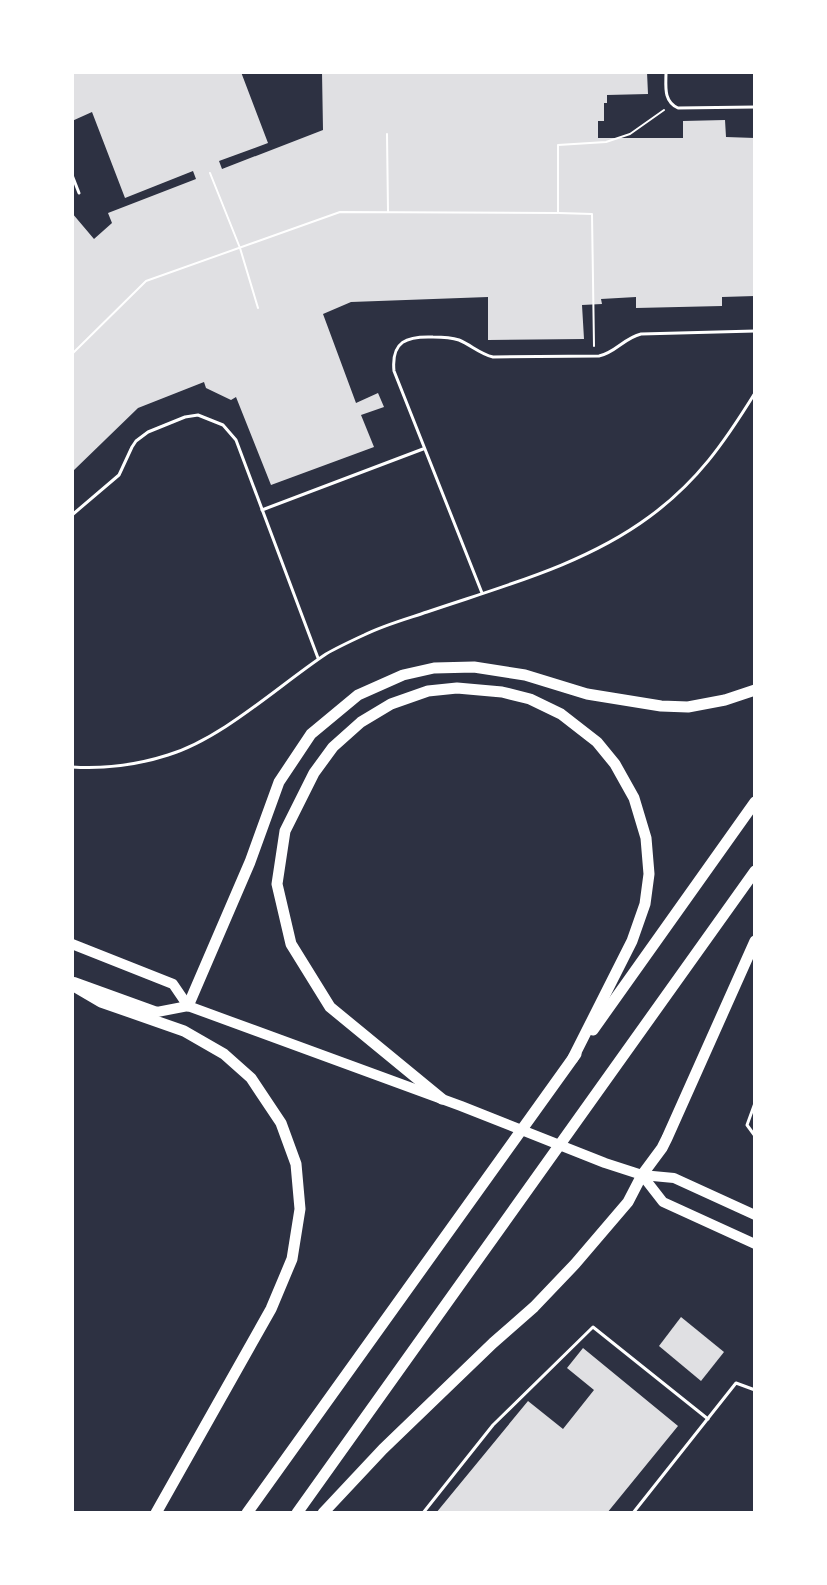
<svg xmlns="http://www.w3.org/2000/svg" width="827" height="1585" font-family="'Source Sans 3',sans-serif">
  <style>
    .building { fill: #e0e0e3 }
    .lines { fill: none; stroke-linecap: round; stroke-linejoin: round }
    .path { stroke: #fff; stroke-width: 2 }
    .service { stroke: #fff; stroke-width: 3 }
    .primary { stroke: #fff; stroke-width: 10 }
    .trunk { stroke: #fff; stroke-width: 10 }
    .motorway { stroke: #fff; stroke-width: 11 }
  </style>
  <rect width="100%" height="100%" fill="#2d3142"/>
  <g class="building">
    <path d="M72,72H241L268,143L219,161L222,169L323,130L322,72H647L648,94L607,95V103H604V121H598V138H683V121L725,120L726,137L755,138V296L722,297V306L636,308V297L601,299L602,304L582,305L584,339L488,340V297L351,302L323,314L356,403L378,393L384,407L361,415L374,447L271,485L236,397L231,400L206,388L204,382L138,408L72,472V213L94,239L112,223L108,213L196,179L193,171L125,198L92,112L72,121Z"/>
    <path d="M681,1317L724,1352L701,1381L659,1346Z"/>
    <path d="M583,1348L678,1426L607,1513H436L528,1401L563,1429L594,1390L567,1368Z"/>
  </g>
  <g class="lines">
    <g class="path">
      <path d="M387,134L388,211"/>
      <path d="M210,173L240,248L258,308"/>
      <path d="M559,213L592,214L594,346"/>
      <path d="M72,354L146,281L340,212L558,213V145L606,142L630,134L664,110"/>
    </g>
    <g class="service">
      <path d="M666,72C666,86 663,101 678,108L755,107"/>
      <path d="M72,175L79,193"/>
      <path d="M262,510L423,449"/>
      <path d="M72,515L119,475L132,447L136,441L148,432L185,417L198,415L223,425L236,440L318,658"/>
      <path d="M482,593L394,371C391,341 407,336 433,337C442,337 450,337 459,340C471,345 480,354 493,357L599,356C615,353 624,338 641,334L755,331"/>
      <path d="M72,767C104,769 137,765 168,755C223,738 278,686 326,654C338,647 351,641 364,635C384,625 406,619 427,612C503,586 584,565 649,517C697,482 724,443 755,393"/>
      <path d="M755,1103L747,1125L755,1136"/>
      <path d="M423,1513L493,1425L593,1327L708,1419"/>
      <path d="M633,1513L736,1383L755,1390"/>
    </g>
    <path class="primary" d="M72,944L173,984L188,1006L157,1012L74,982"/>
    <g class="trunk">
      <path d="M188,1006L461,1106L605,1163L642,1175L674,1178L755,1215"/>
      <path d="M642,1175L663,1202L755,1244"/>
    </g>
    <g class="motorway">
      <path d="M72,985L101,1002L184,1031L224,1054L251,1078L281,1123L296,1164L300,1209L292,1259L271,1309L156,1513"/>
      <path d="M188,1006L250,862L279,782L311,734L358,695L403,675L434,668L474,667L525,675L587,694L661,706L688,707L725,700L755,690"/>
      <path d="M593,1030L755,802"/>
      <path d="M442,1099L330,1007L291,944L277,884L285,831L314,773L333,747L361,722L391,704L428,691L457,688L502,692L530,699L561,714L597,742L615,764L634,798L646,838L649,874L645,904L632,941L573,1058"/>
      <path d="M247,1513L576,1054"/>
      <path d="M297,1513L755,871"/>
      <path d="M323,1513L383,1449L493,1343L534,1307L575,1264L628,1202L642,1175L662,1148L667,1138L755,941"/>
    </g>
  </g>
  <rect width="827" height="1585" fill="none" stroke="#ffffff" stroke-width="148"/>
</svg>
